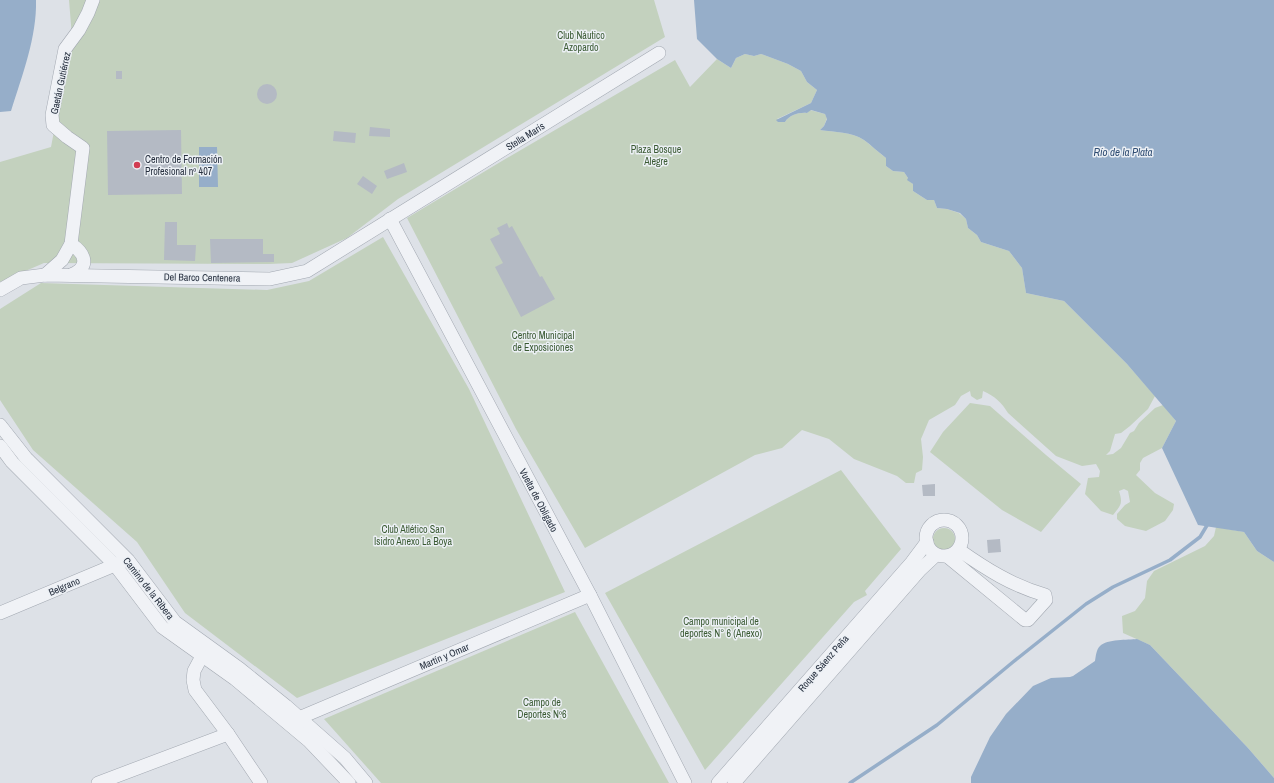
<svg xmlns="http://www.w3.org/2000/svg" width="1274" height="783" font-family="'Archivo Narrow',sans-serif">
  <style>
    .green { fill: #c3d1be }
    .water { fill: #96aec9 }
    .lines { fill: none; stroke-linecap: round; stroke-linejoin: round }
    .stream { stroke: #96aec9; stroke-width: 3.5 }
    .building { fill: #b4bac4 }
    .minor-casing { stroke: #a2a8b1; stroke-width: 14 }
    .minor { stroke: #f0f2f6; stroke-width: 13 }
    .poi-dot { fill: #d23c52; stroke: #ecf0f5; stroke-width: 1.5 }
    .labels { text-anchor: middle; stroke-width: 3; stroke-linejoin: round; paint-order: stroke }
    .park-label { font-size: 10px; fill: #3a5a33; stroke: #ecf0f5 }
    .street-label { font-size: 10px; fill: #262f3e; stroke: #ecf0f5 }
    .poi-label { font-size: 10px; fill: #262f3e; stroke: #ecf0f5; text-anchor: start }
    .water-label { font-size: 11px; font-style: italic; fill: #2f4d73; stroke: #ecf0f5 }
  </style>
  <rect width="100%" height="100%" fill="#dde1e7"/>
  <g class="green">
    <path d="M69,0H654L665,37L398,199L347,238L292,263L269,264L44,263L0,282V162L51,147L72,37Z"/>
    <path d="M745,54L754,56L761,54L788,64L801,71L807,82L817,90L811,103L777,119L785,122C789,115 800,112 807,113L810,110L825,114L827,118L824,126L820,130C834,132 852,132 864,140C872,146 878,152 886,158V166L893,171L904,172L908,178V180L913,184V191L927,200H934L937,208L947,209L959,213L966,219L968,228L977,235L981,242L1009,251L1022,268L1026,293L1064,301L1127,364L1155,396L1148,409L1130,426L1121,433L1115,434L1110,451L1106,455L1113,454L1121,448L1130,433L1134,431L1139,423L1155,408L1163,405L1176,421L1162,448L1143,458L1140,463V470L1136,475L1155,493L1174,504L1173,510L1165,521L1146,531L1125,526L1117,519V514L1125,505L1130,502L1128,491L1124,489L1119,491C1123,504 1121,505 1113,515L1101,511L1085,494L1088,478L1099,477L1100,471L1096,464L1082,466L1056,456L1008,413C1002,403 995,396 983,391L982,398L977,400L971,396L970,391L961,396L955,405L929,420L921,439L923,457L922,470L916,473L914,483H906L897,476L854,459L829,439L802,430L782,448L755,455L585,548L516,429L407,218L507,158L675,60L690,87L717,59L731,68L736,58Z"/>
    <path d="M383,237L469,389L565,592L297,698L185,613L137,542L33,450L0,400V309L41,283L267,290L309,281Z"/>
    <path d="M970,403L990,406L1046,455L1081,484L1041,532L1002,510L930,452L943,432Z"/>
    <path d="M841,470L901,549L865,591L867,595L854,602L705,770L605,593Z"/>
    <path d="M1216,527L1244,532L1257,551L1274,562V778L1248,748L1150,645L1123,633L1122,616L1135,611L1145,598L1147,581L1154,571L1205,546L1214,536Z"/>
    <circle cx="944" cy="539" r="11"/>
    <path d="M575,612L669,783H381L324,719Z"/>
  </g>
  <g class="water">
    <path d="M0,0H36C37,37 22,76 11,111L0,112Z"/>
    <path d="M694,0H1274V562L1257,551L1244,532L1198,525L1162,448L1176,421L1127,364L1064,301L1026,293L1022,268L1009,251L981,242L977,235L968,228L966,219L960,213L947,209L937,208L934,200H927L913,191V184L907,180L908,178L904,172L893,171L886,166V158C878,152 871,145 864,140C852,132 834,132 820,130L824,126L827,119L825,114L811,110L807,113C800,112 789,115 785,122H778L776,120L811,103L817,90L807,82L801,71L788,64L761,54L754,56L745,54L736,58L731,68L717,59L697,39Z"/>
    <path d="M199,147H217L218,187H199Z"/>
    <path d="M1137,639L1150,645L1248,748L1274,778V783H971V777L990,737L1006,714L1033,686L1051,678L1070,677L1073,676L1095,661C1096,656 1096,650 1100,646C1107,639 1128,640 1137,639Z"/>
  </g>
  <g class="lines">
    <path class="stream" d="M850,783L937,725L1013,662L1086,604L1113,587L1170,560L1200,537L1209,522"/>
  </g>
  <g class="building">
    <rect x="116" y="71" width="6" height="8"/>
    <circle cx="267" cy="94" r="10"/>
    <path d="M370,127L390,129V137L369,136Z"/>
    <path d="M181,130L182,194L108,195L107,131Z"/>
    <path d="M334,131L356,133L355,143L333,141Z"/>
    <path d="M404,163L407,172L387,179L384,171Z"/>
    <path d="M363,176L377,186L372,194L357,184Z"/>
    <path d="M165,222H177V245H196L195,261L164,260Z"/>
    <path d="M507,223L509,228L512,226L540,277L542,276L555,299L521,317L495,267L503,263L490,239L500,234L497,228Z"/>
    <path d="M210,239H263V254H274V262L211,263Z"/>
    <path d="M935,484V496H923L922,485Z"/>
    <path d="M1000,539L1001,552L988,553L987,540Z"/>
  </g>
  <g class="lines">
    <g class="minor-casing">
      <g id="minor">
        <path d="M390,219L590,595L685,783"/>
        <path d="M45,275L62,260L71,244L83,148L67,137L53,125L52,115L65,49L79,30L88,13L93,0"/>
        <path d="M71,275C90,267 86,254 71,244"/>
        <path d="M0,290L21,278L45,275L270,279L307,271L659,53"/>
        <path d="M0,425L26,458L128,560L175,622L240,669L286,706L345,758L366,783"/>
        <path d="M0,446L12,462L115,565L162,627L235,679L309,741L349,783"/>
        <circle cx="944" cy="538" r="18"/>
        <path d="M947,556L1025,620H1028L1046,600L1045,595C1013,586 986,569 959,550"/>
        <path d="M0,613L122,562"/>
        <path d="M202,656L194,671L193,680L195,690L228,734L261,783"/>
        <path d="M299,718L590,595"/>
        <path d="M98,783L228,734"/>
        <path d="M718,783L912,562L927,542"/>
        <path d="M734,783L920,570L936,555"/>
      </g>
    </g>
    <use href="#minor" class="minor"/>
  </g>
  <circle class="poi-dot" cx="137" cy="165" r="4"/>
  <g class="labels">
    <g class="park-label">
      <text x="581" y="39">Club Náutico<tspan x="581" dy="12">Azopardo</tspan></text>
      <text x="656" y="153">Plaza Bosque<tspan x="656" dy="12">Alegre</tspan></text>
      <text x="543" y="339">Centro Municipal<tspan x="543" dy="12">de Exposiciones</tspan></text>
      <text x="413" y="533">Club Atlético San<tspan x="413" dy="12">Isidro Anexo La Boya</tspan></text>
      <text x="721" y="625">Campo municipal de<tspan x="721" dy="12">deportes N° 6 (Anexo)</tspan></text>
      <text x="542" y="706">Campo de<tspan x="542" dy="12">Deportes Nº6</tspan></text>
    </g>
    <g class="street-label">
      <text transform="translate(60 83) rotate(-78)" y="4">Gaetán Gutiérrez</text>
      <text transform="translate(525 136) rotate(-32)" y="4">Stella Maris</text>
      <text transform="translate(202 277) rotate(1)" y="4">Del Barco Centenera</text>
      <text transform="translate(539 500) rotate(62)" y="4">Vuelta de Obligado</text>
      <text transform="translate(64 586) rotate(-23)" y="4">Belgrano</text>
      <text transform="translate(149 588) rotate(52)" y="4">Camino de la Ribera</text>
      <text transform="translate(444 656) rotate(-23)" y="4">Martín y Omar</text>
      <text transform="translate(823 663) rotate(-49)" y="4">Roque Sáenz Peña</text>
    </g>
    <g class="poi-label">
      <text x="145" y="163">Centro de Formación<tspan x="145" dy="12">Profesional nº 407</tspan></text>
    </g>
    <g class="water-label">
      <text x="1123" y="156">Río de la Plata</text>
    </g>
  </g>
</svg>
